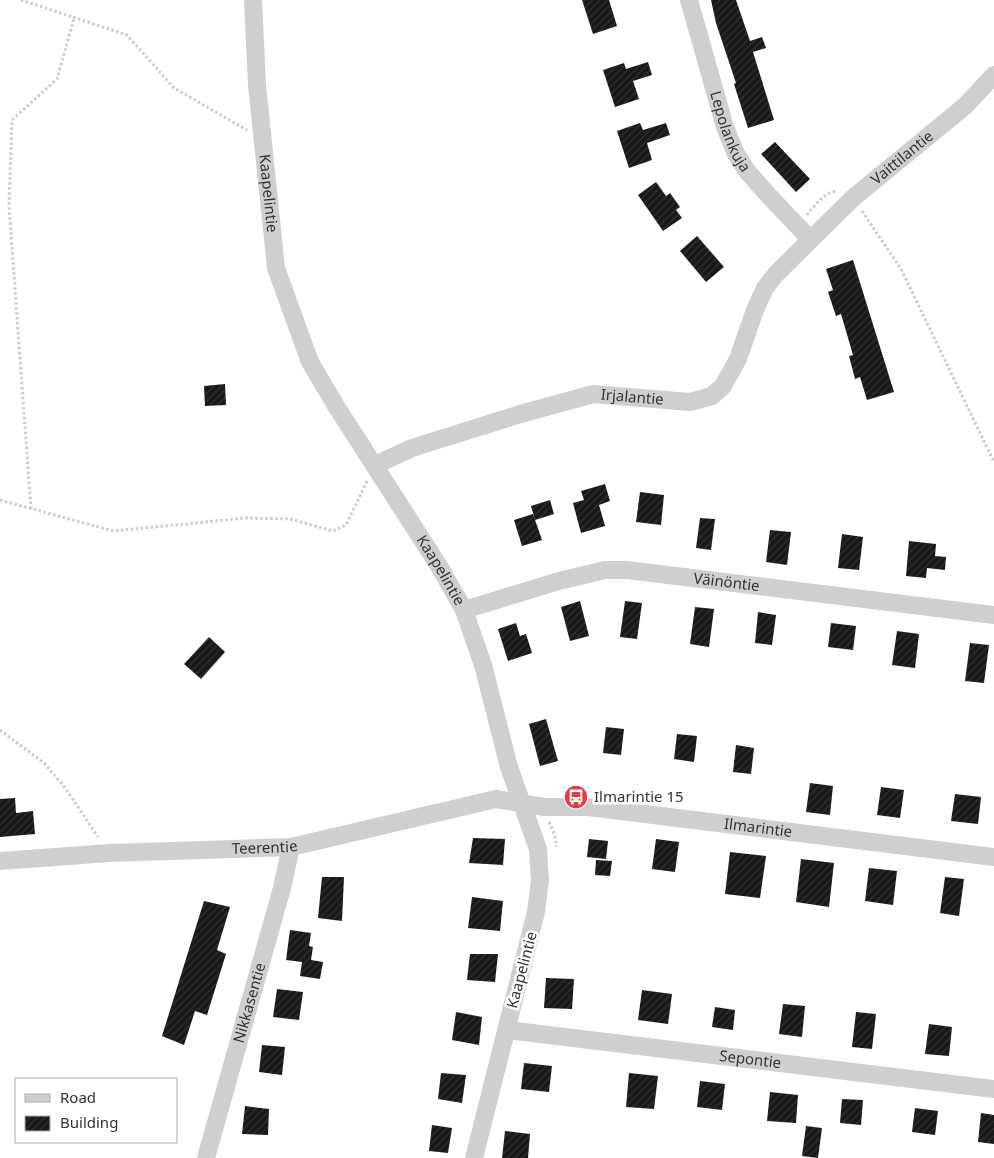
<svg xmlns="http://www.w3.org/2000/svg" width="994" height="1158" font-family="'Noto Sans',sans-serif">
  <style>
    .building { fill: url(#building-hatch) }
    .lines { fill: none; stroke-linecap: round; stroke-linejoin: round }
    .path { stroke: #ccc; stroke-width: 3; stroke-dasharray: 2.5 2.5; stroke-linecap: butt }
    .minor { stroke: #cfcfcf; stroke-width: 18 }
    .labels { text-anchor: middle; stroke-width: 5; stroke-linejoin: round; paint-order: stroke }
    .street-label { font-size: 15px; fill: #323232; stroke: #fff }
    .poi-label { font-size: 15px; fill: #323232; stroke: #fff; text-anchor: start }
  </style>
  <defs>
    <pattern id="building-hatch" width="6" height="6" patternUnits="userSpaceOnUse" patternTransform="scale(1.25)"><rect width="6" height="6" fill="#191919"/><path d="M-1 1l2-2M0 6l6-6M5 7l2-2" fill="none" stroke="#323232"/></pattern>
  </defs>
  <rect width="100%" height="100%" fill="#fff"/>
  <g class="building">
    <path d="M582,0H609L617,26L593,34Z"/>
    <path d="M711,0H736L750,41L762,37L766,48L753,52L774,120L748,128L734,84L736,83L716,23Z"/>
    <path d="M648,62L652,75L633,81L639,99L615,107L603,70L624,63L626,69Z"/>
    <path d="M640,123L643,130L666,123L670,135L647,143L652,160L629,168L617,131Z"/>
    <path d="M775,142L810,179L796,192L761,154Z"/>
    <path d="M656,182L666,196L670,193L680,207L676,210L682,218L663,231L638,195Z"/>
    <path d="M697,236L724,267L706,282L680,251Z"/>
    <path d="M853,260L894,392L867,400L860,377L855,379L849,356L853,355L841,314L836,316L828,292L833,290L826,269Z"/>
    <path d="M225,384L226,405L205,406L204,386Z"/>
    <path d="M605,484L610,501L599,505L605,526L581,533L573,503L584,500L581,491Z"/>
    <path d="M640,492L664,495L661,525L636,522Z"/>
    <path d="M550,500L554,514L535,520L531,506Z"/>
    <path d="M533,514L542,540L522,546L514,520Z"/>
    <path d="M700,518L715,519L711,550L696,548Z"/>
    <path d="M770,530L791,532L787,565L766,562Z"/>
    <path d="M842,534L863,537L859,570L838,568Z"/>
    <path d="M909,541L936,544L935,556L946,557L945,570L927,568L926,578L906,576Z"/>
    <path d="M580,601L589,636L570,641L561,607Z"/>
    <path d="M625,601L642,603L637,639L620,637Z"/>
    <path d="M695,607L714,609L709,647L690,644Z"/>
    <path d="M758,612L776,615L772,645L755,643Z"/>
    <path d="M516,623L520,636L526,634L532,653L508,661L498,629Z"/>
    <path d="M831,623L856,626L853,650L828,647Z"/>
    <path d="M897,631L919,634L915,668L892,665Z"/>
    <path d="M209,637L225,652L201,679L184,664Z"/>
    <path d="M970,643L989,645L984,683L965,681Z"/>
    <path d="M546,719L558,761L540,766L529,724Z"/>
    <path d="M606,727L624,729L621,755L603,753Z"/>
    <path d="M677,734L697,736L694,762L674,759Z"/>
    <path d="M736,745L754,748L751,774L733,772Z"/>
    <path d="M810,783L833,786L830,815L806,812Z"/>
    <path d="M881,787L904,790L900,818L877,815Z"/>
    <path d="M955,794L981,797L978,824L951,821Z"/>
    <path d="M15,798L16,813L33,811L35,834L0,837V799Z"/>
    <path d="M473,838L505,839L503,865L469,863Z"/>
    <path d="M589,839L608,841L606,859L587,857Z"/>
    <path d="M656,839L679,842L675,872L652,869Z"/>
    <path d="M730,852L766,856L760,898L725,894Z"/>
    <path d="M801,859L834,863L829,907L796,902Z"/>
    <path d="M596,860L612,861L610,876L595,875Z"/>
    <path d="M869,868L897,871L893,905L865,901Z"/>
    <path d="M322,877H344L342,921L318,918Z"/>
    <path d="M945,877L964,879L959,916L940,913Z"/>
    <path d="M472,897L503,901L500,931L468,928Z"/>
    <path d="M204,901L230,907L217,950L226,954L207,1015L195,1011L184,1045L162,1036Z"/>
    <path d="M290,930L311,933L309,946L313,947L311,960L323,962L320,979L300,976L302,962L286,960Z"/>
    <path d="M470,954H498L495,982L467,980Z"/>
    <path d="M546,978L574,979L572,1009L544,1008Z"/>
    <path d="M277,989L303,992L299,1020L273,1017Z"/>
    <path d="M642,990L672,994L668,1024L638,1020Z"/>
    <path d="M783,1004L805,1006L802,1037L779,1034Z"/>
    <path d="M715,1007L735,1010L733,1030L712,1027Z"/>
    <path d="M456,1012L482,1017L479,1045L452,1040Z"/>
    <path d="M856,1012L876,1014L872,1049L852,1047Z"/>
    <path d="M929,1024L952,1027L949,1056L925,1054Z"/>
    <path d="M262,1045L285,1047L282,1075L259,1072Z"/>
    <path d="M524,1063L552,1066L549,1092L521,1089Z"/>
    <path d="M441,1073L466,1075L462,1103L438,1099Z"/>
    <path d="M629,1073L658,1076L654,1109L626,1107Z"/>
    <path d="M700,1081L725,1084L722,1110L697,1107Z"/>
    <path d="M770,1092L798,1095L796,1123L767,1121Z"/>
    <path d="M842,1099L863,1100L861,1125L840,1123Z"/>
    <path d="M245,1106L269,1109L268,1135L242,1134Z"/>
    <path d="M915,1108L938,1111L935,1135L912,1132Z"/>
    <path d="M981,1113L994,1115V1144L978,1142Z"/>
    <path d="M432,1125L452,1128L448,1153L429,1151Z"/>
    <path d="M806,1126L822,1128L818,1158L802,1156Z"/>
    <path d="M505,1131L530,1134L528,1158H502Z"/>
  </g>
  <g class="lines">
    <g class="path">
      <path d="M21,0L127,35L174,88L247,130"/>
      <path d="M862,211L901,269L994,462"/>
      <path d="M807,215C815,205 824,193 836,191"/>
      <path d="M0,500L113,531L246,518L290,519L333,531L346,525L367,481"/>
      <path d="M31,509L9,206L12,120L57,79L74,18"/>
      <path d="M0,730L44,763L66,789L98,837"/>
      <path d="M549,822L555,836L556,847"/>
    </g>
    <g class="minor">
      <path id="s1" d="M253,0L257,85L276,268L310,362L336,406L439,566L464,610L483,665L509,767L538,849L540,880L536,912L474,1158"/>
      <path id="s2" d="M689,0L725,127L736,154L747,171L768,195L810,239"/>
      <path id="s3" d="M375,465L412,448L517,415L593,394L690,402L712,396L723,386L738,359L755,310L765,288L776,274L853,198L965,106L994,75"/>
      <path id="s4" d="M464,610L559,581L605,570H627L994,615"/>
      <path id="s5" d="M0,861L109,853L291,847L496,799L544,807H588L994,857"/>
      <path id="s6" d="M507,1030L994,1089"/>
      <path id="s7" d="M206,1158L282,888L291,847"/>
    </g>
  </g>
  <defs>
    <g id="bus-disc" transform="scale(1.25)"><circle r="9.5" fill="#df3f47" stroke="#fff"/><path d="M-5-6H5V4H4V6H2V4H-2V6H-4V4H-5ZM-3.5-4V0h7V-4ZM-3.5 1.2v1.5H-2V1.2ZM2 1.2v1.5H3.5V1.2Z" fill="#fff"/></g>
  </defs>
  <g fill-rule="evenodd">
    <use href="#bus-disc" x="576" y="797"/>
  </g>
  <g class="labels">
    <g class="street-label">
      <text dy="5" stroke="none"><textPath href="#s2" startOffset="138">Lepolankuja</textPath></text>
      <text dy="5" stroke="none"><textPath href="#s3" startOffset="661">Vaittilantie</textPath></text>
      <text dy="5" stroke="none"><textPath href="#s1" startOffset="194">Kaapelintie</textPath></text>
      <text dy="5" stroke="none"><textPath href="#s3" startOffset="269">Irjalantie</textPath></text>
      <text dy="5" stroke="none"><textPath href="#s1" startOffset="615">Kaapelintie</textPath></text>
      <text dy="5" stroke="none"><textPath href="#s4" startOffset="269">Väinöntie</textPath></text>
      <text dy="5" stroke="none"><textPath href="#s5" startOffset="766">Ilmarintie</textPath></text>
      <text dy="5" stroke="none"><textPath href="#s5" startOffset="265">Teerentie</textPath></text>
      <text transform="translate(522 970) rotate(-75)" y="5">Kaapelintie</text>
      <text dy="5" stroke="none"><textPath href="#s7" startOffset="161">Nikkasentie</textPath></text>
      <text dy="5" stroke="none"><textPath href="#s6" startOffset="245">Sepontie</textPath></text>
    </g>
    <g class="poi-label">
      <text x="594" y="802">Ilmarintie 15</text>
    </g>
  </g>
  <rect x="15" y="1078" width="162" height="65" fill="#ffffff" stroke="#adadad"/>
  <rect x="25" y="1094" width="25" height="8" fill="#cfcfcf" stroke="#adadad"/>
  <text x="60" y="1103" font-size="15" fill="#323232">Road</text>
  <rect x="25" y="1116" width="25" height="15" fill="url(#building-hatch)" stroke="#adadad"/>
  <text x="60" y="1128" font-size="15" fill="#323232">Building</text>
</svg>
